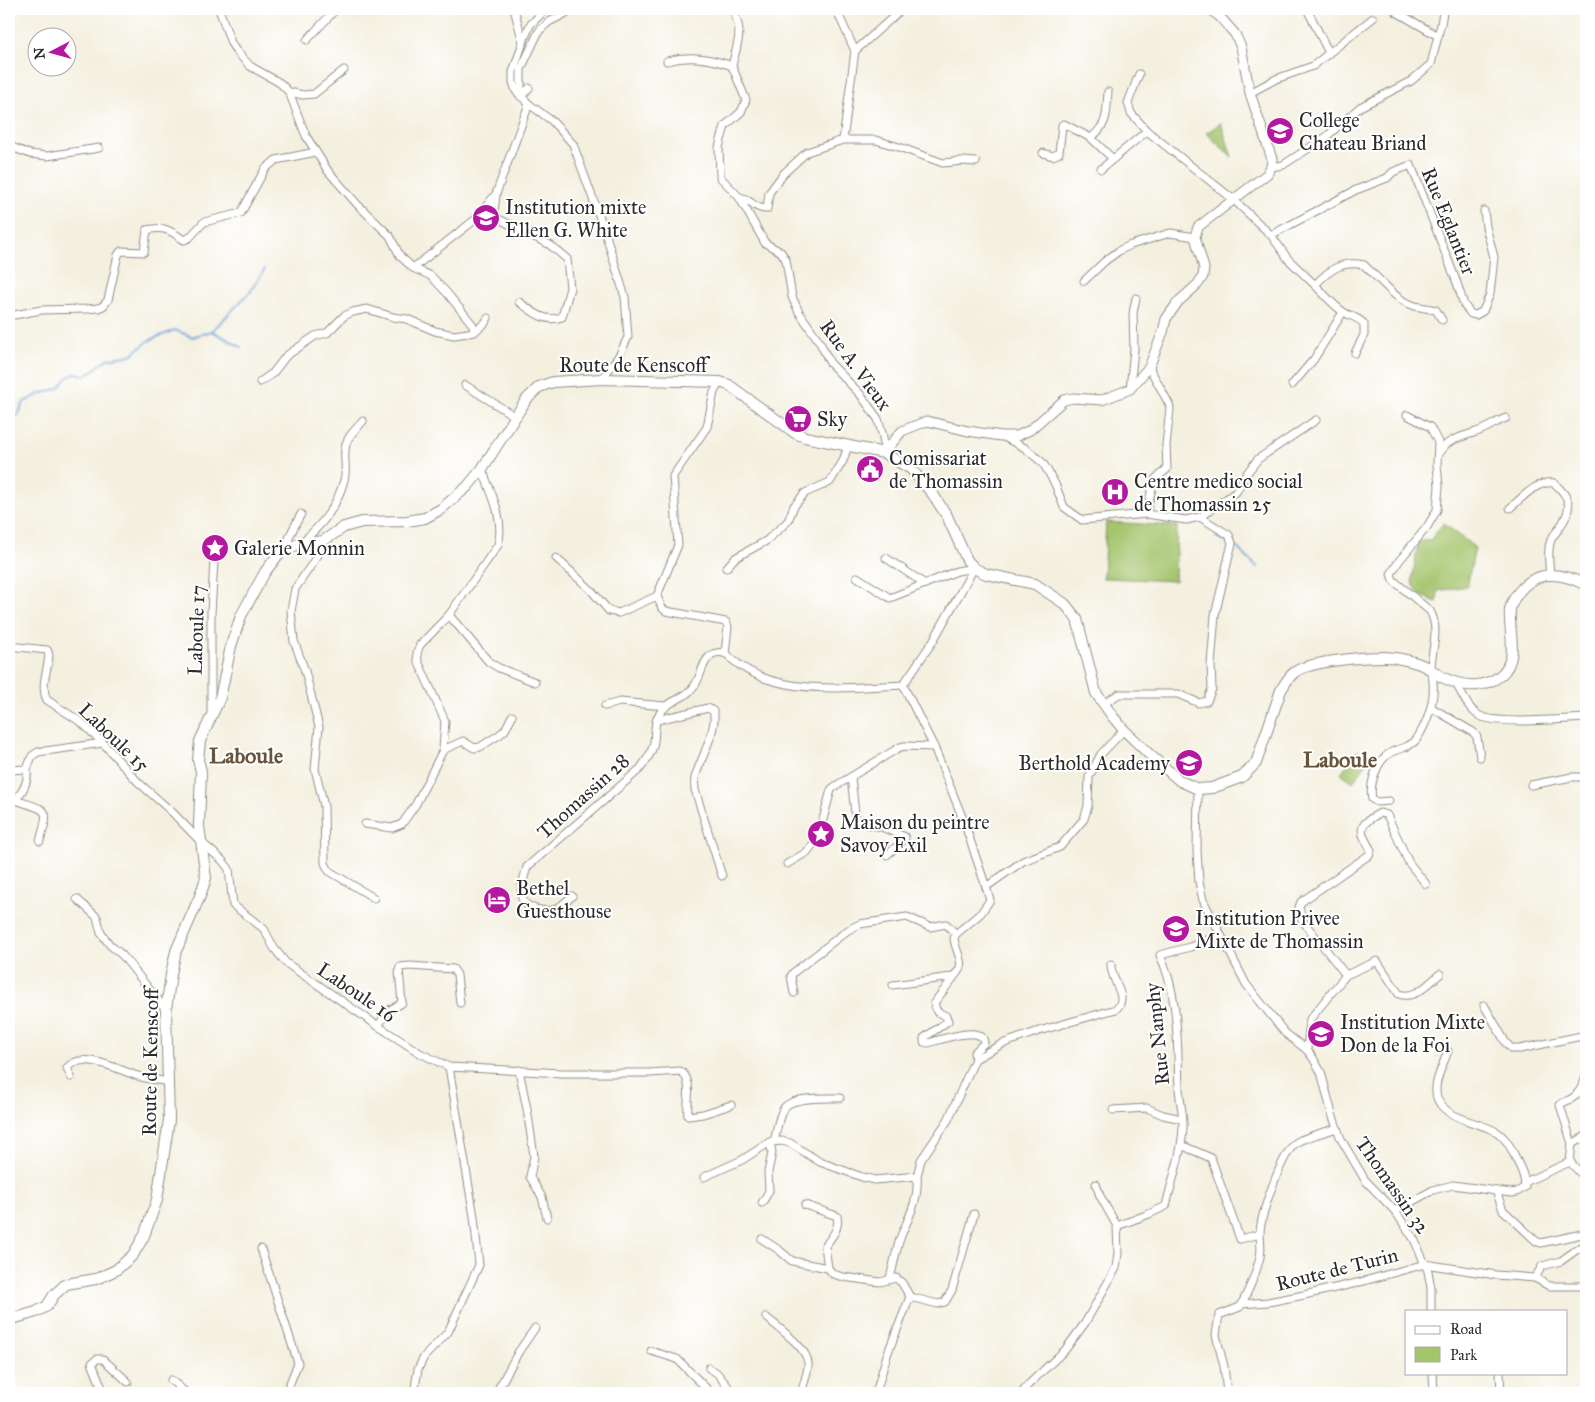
<svg xmlns="http://www.w3.org/2000/svg" width="1595" height="1402" font-family="'IM FELL Great Primer',serif">
  <style>
    .green { fill: #a5c56d; stroke: #68784c }
    .lines { fill: none; stroke-linecap: round; stroke-linejoin: round }
    .stream { stroke: #6ea2da; stroke-width: 2 }
    .minor-casing { stroke: #908e86; stroke-width: 9 }
    .tertiary-casing { stroke: #908e86; stroke-width: 11 }
    .secondary-casing { stroke: #908e86; stroke-width: 12 }
    .minor { stroke: #fff; stroke-width: 7 }
    .tertiary { stroke: #fff; stroke-width: 9 }
    .secondary { stroke: #fff; stroke-width: 10 }
    .labels { text-anchor: middle; stroke-width: 4; stroke-linejoin: round; paint-order: stroke }
    .poi-label { font-size: 20px; fill: #2b2b2b; stroke: #fff; text-anchor: start }
    .street-label { font-size: 20px; fill: #2b2b2b; stroke: #fff }
    .quarter-label { font-size: 22px; font-weight: bold; fill: #67543b; stroke: #fff }
  </style>
  <rect width="100%" height="100%" fill="#fff"/>
  <filter id="ink" filterUnits="userSpaceOnUse"><feTurbulence type="fractalNoise" baseFrequency=".02" numOctaves="2"/><feDisplacementMap in="SourceGraphic" scale="10" xChannelSelector="R" yChannelSelector="G"/><feConvolveMatrix kernelMatrix="1 2 1 2 8 2 1 2 1" color-interpolation-filters="sRGB"/></filter>
  <filter id="wash" filterUnits="userSpaceOnUse"><feTurbulence type="fractalNoise" baseFrequency=".0096" numOctaves="4" result="noise"/><feDisplacementMap in="SourceGraphic" scale="20" xChannelSelector="R" yChannelSelector="G"/><feGaussianBlur stdDeviation="1.12" result="paint"/><feColorMatrix in="noise" values="0 0 0 0 0 0 0 0 0 0 0 0 0 0 0 0 0 1.4 0 .05"/><feComposite in="paint" operator="in"/></filter>
  <g filter="url(#wash)">
    <rect width="100%" height="100%" fill="#f4f0e0"/>
    <g class="green">
      <path d="M1221,123L1232,157L1206,133Z"/>
      <path d="M1106,522L1177,526L1175,581L1103,578Z"/>
      <path d="M1444,523L1475,548L1467,586L1438,591L1437,602L1420,595L1412,582L1418,542L1430,540Z"/>
      <path d="M1357,751L1369,760L1353,782L1341,773Z"/>
    </g>
    <g class="lines">
      <g class="stream">
        <path d="M212,331L250,292L265,269"/>
        <path d="M9,421L18,415L24,402L40,394L59,388L67,378L76,373L86,376L107,359L131,355L150,340L175,330L192,337L212,331L241,347"/>
        <path d="M1216,537L1230,542"/>
        <path d="M1234,545L1257,567"/>
      </g>
    </g>
  </g>
  <g filter="url(#ink)">
    <g class="lines">
      <g class="minor-casing">
        <g id="minor">
          <path d="M219,9L231,43L236,51L250,66L280,83L289,92L303,95L314,94L344,70"/>
          <path d="M514,9L523,42L513,72V82L516,91L529,104L552,121L573,144L604,229L625,297L628,337L620,354L602,379"/>
          <path d="M836,9L855,51L843,140"/>
          <path d="M1395,11L1438,36"/>
          <path d="M307,40L336,9"/>
          <path d="M523,42L530,25L546,9"/>
          <path d="M855,51L902,9"/>
          <path d="M1329,53L1373,18"/>
          <path d="M667,61C690,55 710,58 732,66L746,100L741,112L725,126L719,147L720,177L739,197"/>
          <path d="M732,66C735,51 744,32 735,17"/>
          <path d="M1139,74L1128,103L1131,113L1147,131L1234,200L1271,235L1356,190L1387,178L1393,172L1411,165L1457,283L1464,305L1471,314L1476,315L1483,311L1490,294L1494,257L1486,227L1484,211"/>
          <path d="M289,92L306,136L328,171L357,204L390,236L400,256L413,268L476,219L496,194L529,104"/>
          <path d="M1250,93L1276,79L1313,66L1329,53L1307,9"/>
          <path d="M521,96V69L539,31L549,22L574,9"/>
          <path d="M521,97L529,88"/>
          <path d="M1091,138C1109,123 1106,114 1108,92"/>
          <path d="M9,146L30,154L47,156L99,148"/>
          <path d="M1043,153L1053,156L1059,153L1062,125L1064,124L1091,138L1113,159"/>
          <path d="M1271,167L1283,165L1326,137L1360,107L1411,81L1431,64L1441,24L1443,12L1441,9"/>
          <path d="M1101,169L1147,131"/>
          <path d="M496,195L494,212L497,218L550,245L567,259L570,288L562,317C545,323 533,312 519,302"/>
          <path d="M1271,235L1288,259L1315,285C1329,270 1342,260 1364,265L1395,295L1405,302L1415,306L1436,310L1442,320"/>
          <path d="M413,268L431,276L447,293L473,325L474,332"/>
          <path d="M1084,281L1105,261L1120,250L1131,245L1170,233L1195,237"/>
          <path d="M1315,285C1324,294 1332,304 1342,311C1349,316 1358,317 1364,324V335L1355,353"/>
          <path d="M9,316L41,310L86,309L98,308L103,306L108,300L118,255L121,251L144,252L147,230C164,226 170,230 184,240L189,238L204,222L241,213L265,169L276,160L316,152"/>
          <path d="M260,382L273,373L286,356L315,336L327,333L344,316L353,312L367,309L393,317L407,319L435,331L454,335L474,332L485,323L488,318"/>
          <path d="M465,385L516,417"/>
          <path d="M1292,385L1314,359L1343,312"/>
          <path d="M1130,389L1134,349L1133,313L1136,298"/>
          <path d="M1002,436L1025,448L1043,463L1055,484L1064,507L1082,520L1146,514L1186,520L1200,517L1236,492L1247,473L1258,459L1316,420"/>
          <path d="M884,453L883,437L878,419L860,394L830,363L819,341L799,312L792,297L786,260L781,252L765,243L739,197C750,198 755,210 767,209L769,193L784,173L807,152L843,140H876L899,147L943,163L962,161L976,162"/>
          <path d="M1439,453C1447,439 1462,437 1476,432C1487,429 1495,422 1506,418"/>
          <path d="M1510,508C1522,498 1537,480 1554,483C1571,498 1573,508 1560,527C1558,531 1553,535 1551,540C1547,550 1549,564 1550,575"/>
          <path d="M1146,514L1154,480L1167,469L1166,445L1170,409L1169,404L1149,367"/>
          <path d="M323,541L318,555L295,589L291,611L294,641L305,671L319,727L315,769L324,806L325,863L329,871L374,898"/>
          <path d="M301,543C322,525 337,507 344,480C348,467 341,451 348,439C352,432 359,426 363,421"/>
          <path d="M286,549L290,535L301,514"/>
          <path d="M556,558L590,589L609,611L619,613L657,596L678,545L673,476L707,427L714,392L720,382"/>
          <path d="M886,558L925,584"/>
          <path d="M726,568L735,558L766,541L788,521L794,506L805,493L830,482L843,461L848,446"/>
          <path d="M857,577L890,598L957,571L974,568"/>
          <path d="M657,596L662,608L666,611L726,622L728,627L725,653"/>
          <path d="M449,615L489,662L499,668L535,682"/>
          <path d="M9,646L47,650C54,658 38,682 47,700L81,722L103,743L138,782L172,812L201,842L222,860L229,869L233,905L264,929L274,948L286,963L378,1026L420,1053L449,1067L561,1073H650L680,1071C694,1079 686,1102 688,1116L703,1114L731,1105"/>
          <path d="M1455,682C1462,693 1468,710 1480,716C1498,725 1564,719 1586,718"/>
          <path d="M903,685L934,747L963,819L986,887"/>
          <path d="M1103,704L1119,694H1178L1199,703L1207,701L1212,689L1211,665L1215,615L1232,543L1229,535L1200,517"/>
          <path d="M605,706L620,702L665,706"/>
          <path d="M1432,708L1473,732L1477,737L1480,757"/>
          <path d="M211,713V613L214,561V545"/>
          <path d="M657,720L708,708L713,711C719,727 699,762 695,778C694,782 695,786 695,790L722,876"/>
          <path d="M443,750L463,741L474,748L480,747L499,735L505,730L512,716"/>
          <path d="M9,770L27,769L32,756L38,752L103,743"/>
          <path d="M851,777L856,822L882,827L905,837V839L887,855"/>
          <path d="M1531,785L1572,777H1586"/>
          <path d="M1198,789L1197,851L1199,882L1203,900L1246,984L1285,1033L1307,1050L1313,1058L1321,1072L1332,1114L1341,1139L1365,1180L1395,1211L1414,1239L1428,1271L1431,1288V1311"/>
          <path d="M16,800C49,812 50,806 40,841"/>
          <path d="M1389,801L1377,802L1372,799C1369,784 1377,759 1392,752C1400,748 1409,748 1416,740C1427,724 1435,701 1433,682C1433,677 1430,672 1431,667C1432,648 1440,629 1430,611L1393,580L1391,574L1399,561L1427,527L1437,510L1439,486L1437,465L1438,442L1430,427L1407,415"/>
          <path d="M9,806C20,796 29,785 27,769"/>
          <path d="M365,824L392,828L402,824L416,804L443,750L445,721L418,661L417,653L420,645L449,615L498,545C505,519 491,493 482,469"/>
          <path d="M787,864L807,852L818,838L831,790L834,787L900,747L905,746L934,747"/>
          <path d="M572,896C567,901 560,908 553,910C543,912 526,909 522,898C519,888 525,876 527,867L640,769C645,762 651,755 653,746C656,736 653,726 658,716C667,700 682,701 693,688C701,679 701,663 711,655C715,652 722,652 726,654C729,655 731,659 734,661C744,669 756,675 767,679C809,693 860,687 903,685L933,641L974,568"/>
          <path d="M77,899L97,917L101,933L110,945L122,955L166,1010"/>
          <path d="M1346,975L1302,920L1299,907L1301,902L1369,855L1371,850C1358,829 1358,825 1380,813L1387,815L1409,863L1426,884"/>
          <path d="M893,985L951,977C970,967 955,953 954,938L956,934L981,913L990,900L986,887L1023,861L1060,847L1084,819L1088,806L1089,777L1101,754L1124,730"/>
          <path d="M794,993L791,976L794,972L848,930L860,924L907,917L930,927L946,924L956,934"/>
          <path d="M1484,1005L1506,1043L1512,1049H1520L1586,1035"/>
          <path d="M378,1026L388,1011L402,1003L399,970L400,967L410,966L453,969L457,975L460,1003"/>
          <path d="M1584,1036L1586,1049"/>
          <path d="M1307,1050L1310,1019L1346,975L1377,961L1399,994C1415,1000 1428,984 1440,974"/>
          <path d="M975,1059L1002,1044L1039,1031L1116,1009C1130,997 1110,981 1111,964"/>
          <path d="M519,1070L527,1109L534,1156L530,1177L542,1197L547,1218"/>
          <path d="M71,1077L67,1068C83,1049 122,1072 141,1077C150,1079 159,1080 168,1082"/>
          <path d="M1113,1110L1147,1108L1163,1115L1182,1119"/>
          <path d="M774,1142C777,1131 778,1116 784,1108C792,1096 827,1098 840,1098"/>
          <path d="M1572,1144L1586,1136"/>
          <path d="M1181,1145L1211,1158L1240,1239L1260,1234"/>
          <path d="M1570,1162L1586,1179"/>
          <path d="M704,1177L742,1160L770,1142L782,1141L790,1143L820,1162L862,1177L875,1180L917,1176L921,1160L948,1120L975,1059L974,1053L984,1043C984,1024 939,1040 928,1043L924,1042V1038L948,1021L946,1016L937,1012L934,1003L957,973"/>
          <path d="M1525,1182L1570,1162L1572,1144L1560,1105C1564,1101 1569,1101 1574,1097C1579,1093 1585,1083 1586,1076"/>
          <path d="M1096,1184L1100,1196L1117,1226L1149,1214L1166,1206C1172,1179 1183,1151 1183,1124C1183,1111 1179,1098 1179,1086C1177,1041 1179,996 1160,955L1190,947L1220,935"/>
          <path d="M1496,1191L1503,1210L1536,1241L1541,1243L1586,1233"/>
          <path d="M762,1203L769,1191L768,1172L772,1153L770,1142"/>
          <path d="M805,1205L837,1216C840,1228 832,1237 825,1246L828,1268"/>
          <path d="M1395,1211L1433,1190L1453,1185L1511,1193L1517,1192L1525,1187C1525,1177 1521,1169 1517,1161C1513,1151 1506,1138 1497,1132C1479,1121 1433,1119 1436,1087C1437,1076 1444,1062 1448,1051"/>
          <path d="M762,1239L779,1250L792,1261L828,1268L833,1274L843,1277L880,1282L896,1278L902,1283L910,1297L938,1304L945,1302L952,1290L974,1214"/>
          <path d="M261,1249L298,1363L286,1393"/>
          <path d="M890,1278C894,1264 896,1249 901,1236C910,1214 919,1200 917,1176"/>
          <path d="M1535,1278L1542,1266L1561,1261L1586,1243"/>
          <path d="M1241,1304L1268,1302L1304,1295L1357,1283L1425,1264L1496,1275L1535,1278L1549,1286H1586"/>
          <path d="M766,1317C777,1327 807,1347 808,1363C809,1369 803,1386 801,1393"/>
          <path d="M651,1351L677,1359L711,1393"/>
          <path d="M709,1368L717,1373L733,1393"/>
          <path d="M1433,1373L1434,1393"/>
          <path d="M1500,1373L1501,1393"/>
          <path d="M171,1380L186,1393"/>
          <path d="M104,1393L92,1363L97,1359H103L128,1382"/>
          <path d="M414,1393L418,1369L424,1357L448,1332L479,1265L474,1217L449,1067"/>
          <path d="M496,1393L519,1351L535,1328"/>
          <path d="M876,1393L887,1355L910,1297"/>
          <path d="M1022,1393L1028,1385L1065,1350L1085,1323L1116,1268L1118,1253L1117,1226"/>
          <path d="M1227,1393L1224,1366L1216,1335L1219,1315L1240,1307C1248,1292 1256,1274 1260,1257C1262,1249 1260,1242 1260,1234C1260,1216 1282,1152 1297,1142C1305,1137 1326,1132 1337,1128"/>
        </g>
      </g>
      <g class="tertiary-casing">
        <path id="tertiary" d="M884,453L902,431L927,421L968,431L1001,436H1017L1030,430L1064,400L1073,398L1102,400L1130,389L1149,367L1163,332L1166,319L1178,302L1198,284L1203,276L1204,268L1195,237L1198,227L1267,174L1271,167L1272,159L1250,93L1241,47L1235,34L1219,16L1209,9"/>
      </g>
      <g class="secondary-casing">
        <path id="secondary" d="M9,1320L36,1312L47,1306L54,1295L66,1284L96,1279L116,1270L133,1255L144,1236L157,1200L169,1120L166,1010L171,974L176,951L200,896L206,878L199,826L201,771L198,760L200,741L220,698L231,646L241,616L265,572L278,555L286,549L299,544L323,541L344,527L362,522L407,521L425,518L441,509L467,487L482,469L526,400L539,387L553,382L602,379L720,382L729,385L795,433L805,437L884,453L911,469L932,493L947,516L967,560L974,568L986,574L1035,584L1065,604L1077,619L1096,693L1113,717L1124,730L1150,755L1180,781L1198,789L1212,788L1242,777L1256,763L1281,690C1285,684 1288,677 1295,672C1310,661 1364,657 1384,657C1395,657 1407,660 1417,663C1427,666 1432,671 1440,676C1451,682 1465,686 1477,685C1486,684 1495,680 1501,675C1520,657 1508,632 1510,610C1511,604 1515,597 1518,593C1537,568 1562,573 1586,585"/>
      </g>
      <use href="#minor" class="minor"/>
      <use href="#tertiary" class="tertiary"/>
      <use href="#secondary" class="secondary"/>
    </g>
  </g>
  <defs>
    <g id="school-disc" transform="scale(1.4375)"><circle r="9.5" fill="#b5179e" stroke="#fff"/><path d="M0-5L7-2L0 1L-7-2ZM-4 1L0 2.5L4 1V4Q0 6-4 4Z" fill="#fff"/></g>
    <g id="supermarket-disc" transform="scale(1.4375)"><circle r="9.5" fill="#b5179e" stroke="#fff"/><path d="M-6-5.5h2.5l.6 2H6L4.5 2H-2.5L-4.4-4H-6ZM-1.5 3.2a1.3 1.3 0 1 0 .1 0ZM3 3.2a1.3 1.3 0 1 0 .1 0Z" fill="#fff"/></g>
    <g id="civic-disc" transform="scale(1.4375)"><circle r="9.5" fill="#b5179e" stroke="#fff"/><path d="M-.6-6.5H3V-4.5H.6V-3L4-1V1h2V6H-6V1h2V-1L-.6-3ZM-1.2 2.5V6h2.4V2.5Z" fill="#fff"/></g>
    <g id="hospital-disc" transform="scale(1.4375)"><circle r="9.5" fill="#b5179e" stroke="#fff"/><path d="M-5-5h3v3.5h4V-5h3V5h-3V1.5h-4V5h-3Z" fill="#fff"/></g>
    <g id="sight-disc" transform="scale(1.4375)"><circle r="9.5" fill="#b5179e" stroke="#fff"/><path d="M0-6L1.8-2.2L6-1.7L2.9 1.2L3.7 5.4L0 3.3L-3.7 5.4L-2.9 1.2L-6-1.7L-1.8-2.2Z" fill="#fff"/></g>
    <g id="hotel-disc" transform="scale(1.4375)"><circle r="9.5" fill="#b5179e" stroke="#fff"/><path d="M-6-4.5h1.5V1H6V5H4.5V3h-9V5H-6ZM-4 0a1.8 1.8 0 1 1 3.6 0ZM.5 0V-2.5h3Q6-2.5 6 0Z" fill="#fff"/></g>
  </defs>
  <g fill-rule="evenodd">
    <use href="#school-disc" x="1280" y="131"/>
    <use href="#school-disc" x="486" y="218"/>
    <use href="#supermarket-disc" x="798" y="419"/>
    <use href="#civic-disc" x="870" y="469"/>
    <use href="#hospital-disc" x="1115" y="492"/>
    <use href="#sight-disc" x="215" y="548"/>
    <use href="#school-disc" x="1189" y="763"/>
    <use href="#sight-disc" x="821" y="834"/>
    <use href="#hotel-disc" x="497" y="900"/>
    <use href="#school-disc" x="1176" y="929"/>
    <use href="#school-disc" x="1321" y="1034"/>
  </g>
  <g class="labels">
    <g class="poi-label">
      <text x="1299" y="127">College<tspan x="1299" dy="23">Chateau Briand</tspan></text>
      <text x="505" y="214">Institution mixte<tspan x="505" dy="23">Ellen G. White</tspan></text>
      <text x="817" y="426">Sky</text>
      <text x="889" y="465">Comissariat<tspan x="889" dy="23">de Thomassin</tspan></text>
      <text x="1134" y="488">Centre medico social<tspan x="1134" dy="23">de Thomassin 25</tspan></text>
      <text x="234" y="555">Galerie Monnin</text>
      <text x="1170" y="770" text-anchor="end">Berthold Academy</text>
      <text x="840" y="829">Maison du peintre<tspan x="840" dy="23">Savoy Exil</tspan></text>
      <text x="516" y="895">Bethel<tspan x="516" dy="23">Guesthouse</tspan></text>
      <text x="1195" y="925">Institution Privee<tspan x="1195" dy="23">Mixte de Thomassin</tspan></text>
      <text x="1340" y="1029">Institution Mixte<tspan x="1340" dy="23">Don de la Foi</tspan></text>
    </g>
    <g class="street-label">
      <text transform="translate(1449 221) rotate(68)" y="7">Rue Eglantier</text>
      <text x="633" y="372">Route de Kenscoff</text>
      <text transform="translate(856 365) rotate(54)" y="7">Rue A. Vieux</text>
      <text transform="translate(196 630) rotate(-88)" y="7">Laboule 17</text>
      <text transform="translate(114 737) rotate(44)" y="7">Laboule 15</text>
      <text transform="translate(583 796) rotate(-42)" y="7">Thomassin 28</text>
      <text transform="translate(357 992) rotate(34)" y="7">Laboule 16</text>
      <text transform="translate(1157 1034) rotate(-96)" y="7">Rue Nanphy</text>
      <text transform="translate(150 1062) rotate(-89)" y="7">Route de Kenscoff</text>
      <text transform="translate(1393 1185) rotate(55)" y="7">Thomassin 32</text>
      <text transform="translate(1337 1269) rotate(-14)" y="7">Route de Turin</text>
    </g>
    <g class="quarter-label">
      <text x="246" y="763">Laboule</text>
      <text x="1340" y="767">Laboule</text>
    </g>
  </g>
  <rect width="1595" height="1402" fill="none" stroke="#fff" stroke-width="30"/>
  <rect x="1405" y="1310" width="162" height="65" fill="#ffffff" stroke="#aaaaaa"/>
  <rect x="1415" y="1326" width="25" height="8" fill="#ffffff" stroke="#aaaaaa"/>
  <text x="1450" y="1334" font-size="15" fill="#2b2b2b">Road</text>
  <rect x="1415" y="1347" width="25" height="15" fill="#a5c56d" stroke="#aaaaaa"/>
  <text x="1450" y="1360" font-size="15" fill="#2b2b2b">Park</text>
  <g transform="translate(52 52) rotate(264)"><circle r="24" fill="#ffffff" stroke="#aaaaaa"/>
  <path d="M0-4L9 19L0 12L-9 19Z" fill="#b5179e"/>
  <text y="-8" font-size="14" font-weight="bold" text-anchor="middle" fill="#2b2b2b">N</text>
  </g>
</svg>
